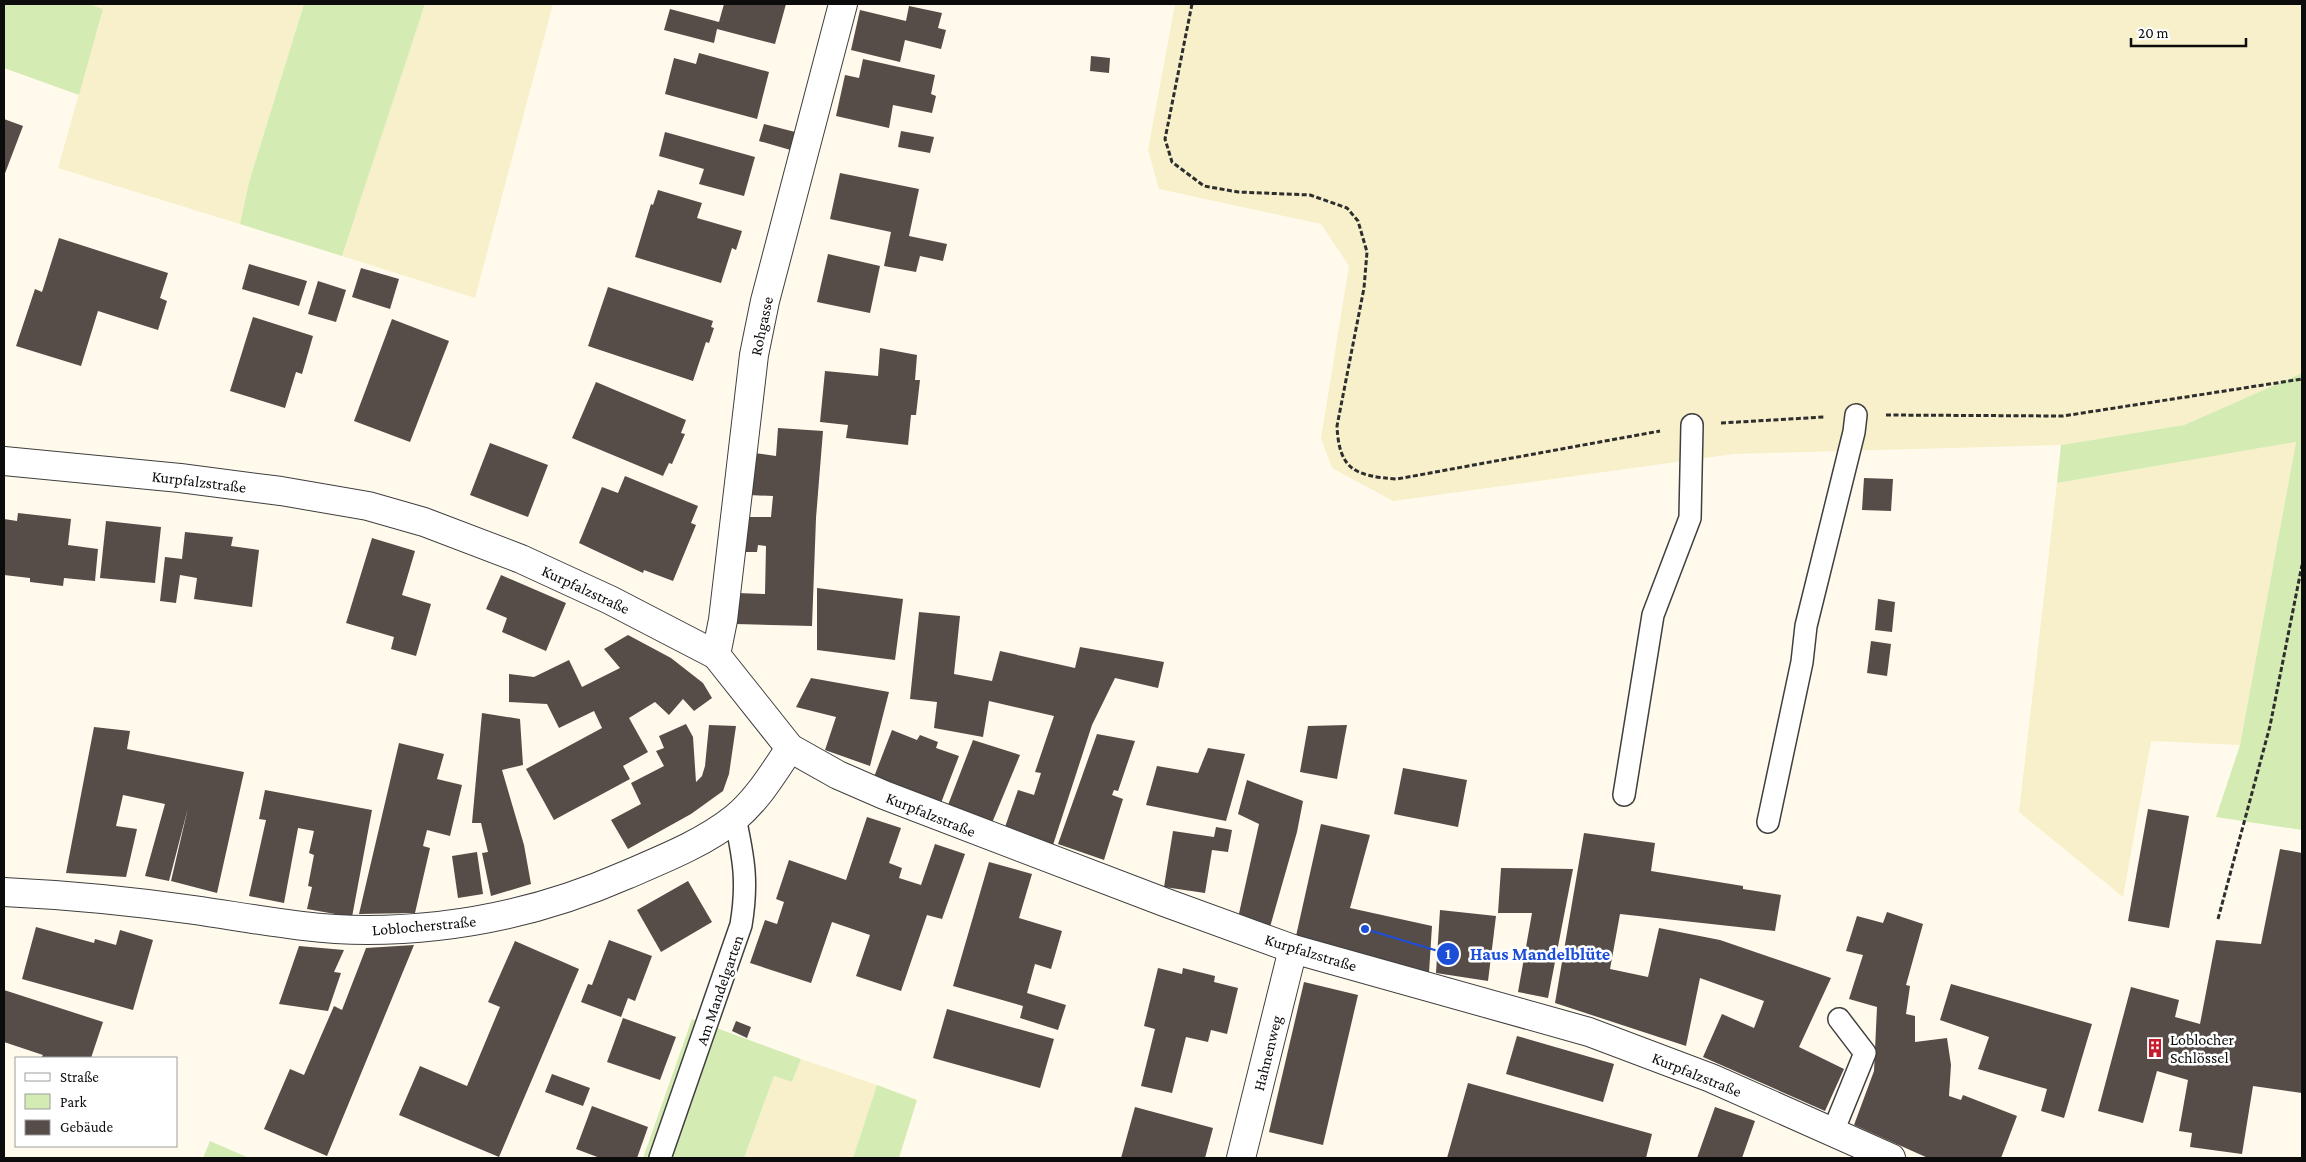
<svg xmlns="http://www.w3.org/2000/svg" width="2306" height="1162" font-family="'Crimson Pro',serif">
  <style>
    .farmland { fill: #f7f0ca }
    .green { fill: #d4ecb3 }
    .building { fill: #564c48 }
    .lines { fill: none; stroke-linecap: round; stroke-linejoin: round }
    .service-casing { stroke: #3f3f3f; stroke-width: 24 }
    .minor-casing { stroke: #3f3f3f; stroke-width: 30 }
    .path { stroke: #2e2e2e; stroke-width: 3; stroke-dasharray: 5 2.5; stroke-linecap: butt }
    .service { stroke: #fff; stroke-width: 21 }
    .minor { stroke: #fff; stroke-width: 28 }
    .labels { text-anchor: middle; stroke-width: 5; stroke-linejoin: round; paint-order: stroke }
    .street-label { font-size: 16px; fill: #0c0c0c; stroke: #fff }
    .poi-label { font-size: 16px; fill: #0c0c0c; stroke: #fff; text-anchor: start }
    .leader { fill: none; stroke: #1d4ed8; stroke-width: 2 }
    .callout-dot { fill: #1d4ed8; stroke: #fff; stroke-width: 2 }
    .mark-label { font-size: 15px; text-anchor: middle; font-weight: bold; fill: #fff }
    .callout-label { font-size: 18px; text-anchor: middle; font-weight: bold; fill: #1d4ed8; stroke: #fff; stroke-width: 5; stroke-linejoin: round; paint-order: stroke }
  </style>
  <rect width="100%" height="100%" fill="#fffaec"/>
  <g class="farmland">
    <path d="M89,4H304L249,182L240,224L58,168L103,9Z"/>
    <path d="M425,4H553L475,298L342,256Z"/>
    <path d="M1175,4H2302V373L2184,425L2061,445L1734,454L1393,501L1332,468L1321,438L1349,266L1321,224L1159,189L1148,150Z"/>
    <path d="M2296,442L2240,745L2151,741L2123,897L2019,812L2057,483Z"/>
    <path d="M801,1059L877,1085L853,1158H744L774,1076L792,1082Z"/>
  </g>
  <g class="green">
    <path d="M4,4H89L103,9L79,95L4,68Z"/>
    <path d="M304,4H425L342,256L240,224L249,182Z"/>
    <path d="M2302,373V830L2216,817L2240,745L2296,442L2057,483L2061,445L2184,425Z"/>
    <path d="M692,1019L801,1059L792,1082L774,1076L744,1158H643Z"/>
    <path d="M877,1085L917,1100L899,1158H853Z"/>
    <path d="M210,1141L249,1158H203Z"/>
  </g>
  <g class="building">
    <path d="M724,4H786L775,44L717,29L714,43L664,30L670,9L719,22Z"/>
    <path d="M909,6L942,13L938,28L946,30L941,49L905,40L900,62L851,50L860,10L906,21Z"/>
    <path d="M699,53L769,72L757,119L665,94L674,58L696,64Z"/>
    <path d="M1091,56L1110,58L1109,73L1090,71Z"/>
    <path d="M863,59L935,75L931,94L936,96L932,113L893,105L889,128L836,116L845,75L859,78Z"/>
    <path d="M4,119L23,126L4,176Z"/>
    <path d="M764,124L799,133L794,151L759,141Z"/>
    <path d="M901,131L934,137L930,153L898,147Z"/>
    <path d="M665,132L755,157L744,196L699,184L704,169L659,156Z"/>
    <path d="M840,173L919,189L909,236L947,244L943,261L920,256L916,272L884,266L891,232L830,219Z"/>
    <path d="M658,190L702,203L697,218L742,231L736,250L732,248L721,283L635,257L651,204L653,205Z"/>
    <path d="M59,238L168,273L160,298L167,301L158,330L98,311L81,366L16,346L35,289L42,292Z"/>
    <path d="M828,254L880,266L870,313L817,302Z"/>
    <path d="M249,264L307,281L299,306L242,289Z"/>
    <path d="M361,268L399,279L390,309L352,297Z"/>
    <path d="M318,281L346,290L336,322L308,314Z"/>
    <path d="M608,287L713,321L711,327L714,328L709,343L706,342L693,381L588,346Z"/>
    <path d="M253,317L313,336L302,374L296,372L285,408L230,391Z"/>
    <path d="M392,319L449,341L410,442L354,421Z"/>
    <path d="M880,348L917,355L915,380H920L916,415H911L908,445L846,438L848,425L820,422L825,371L878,376Z"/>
    <path d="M596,382L686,420L681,433L685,434L672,464L669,463L663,476L572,438Z"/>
    <path d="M778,428L823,431L816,518L812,626L736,624L737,593L765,594L766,546L758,545L757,552H743V517H771L773,496L749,495L754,453L776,456Z"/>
    <path d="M490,443L548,465L528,517L470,495Z"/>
    <path d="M625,476L698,506L691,523L696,525L673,581L644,570L643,573L579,543L602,487L618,493Z"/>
    <path d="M1864,478L1893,479L1891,511L1862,510Z"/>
    <path d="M18,513L71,519L68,545L98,549L95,581L64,578L63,586L30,582V578L4,575V519L17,521Z"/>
    <path d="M106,521L161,527L155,583L100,578Z"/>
    <path d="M185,532L233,537L231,546L259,550L252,607L194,599L197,578L180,575L176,603L160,601L165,557L182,559Z"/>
    <path d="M372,538L415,551L402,595L431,604L416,656L391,649L394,637L346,623Z"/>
    <path d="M501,575L566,603L546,651L502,632L507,618L486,609Z"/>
    <path d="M817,588L903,599L895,660L817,650Z"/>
    <path d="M1878,599L1895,602L1892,632L1875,630Z"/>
    <path d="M919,612L960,616L954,674L992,681L1000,651L1075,668L1080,647L1164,662L1158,688L1115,678L1092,725L1053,845L1005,827L1018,790L1034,795L1041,773L1035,772L1054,716L989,701L983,737L934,728L937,702L910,699Z"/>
    <path d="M628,635L671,658L703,683L712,698L694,711L683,699L669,715L655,702L629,718L648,752L623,766L630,779L554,820L526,769L602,728L594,711L559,728L547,704L509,702V674L534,677L569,660L582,687L620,668L604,649Z"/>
    <path d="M1871,641L1891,644L1887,676L1867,673Z"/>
    <path d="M811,678L889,692L870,766L825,750L836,717L796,707Z"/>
    <path d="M482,713L520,719L523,765L502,770L524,845L531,884L491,896L482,853L488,852L481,823H472Z"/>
    <path d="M686,724L693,737L696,782L702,776L705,766L709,725L736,726L729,774L723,791L691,814L628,849L611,820L641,804L631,783L664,766L656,751L664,748L659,736Z"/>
    <path d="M1347,725L1337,779L1300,772L1308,726Z"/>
    <path d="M94,727L130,731L127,749L244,772L217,893L171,881L188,808L169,881L145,876L165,804L123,795L116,826L137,829L126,877L66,873Z"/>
    <path d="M892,730L917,740L920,735L938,742L936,748L959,756L941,803L874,777Z"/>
    <path d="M1097,734L1135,741L1118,791L1114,790L1112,795L1123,799L1104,860L1058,844Z"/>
    <path d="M973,740L1020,755L992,823L948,805Z"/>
    <path d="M399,743L444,754L437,779L462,785L450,836L427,830L423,846L430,848L415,913L359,914Z"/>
    <path d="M1208,748L1245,754L1226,821L1146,805L1157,766L1198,773Z"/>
    <path d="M1403,768L1467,780L1458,827L1394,814Z"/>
    <path d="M1247,780L1303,801L1297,832L1270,927L1238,918L1259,824L1238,814Z"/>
    <path d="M265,790L372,810L352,917L307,909L312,887L308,886L314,855L309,853L314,831L298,828L284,903L249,896L266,820L259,819Z"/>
    <path d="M2148,809L2189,816L2169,928L2128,921Z"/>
    <path d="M867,817L901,828L889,863L902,868L899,878L921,885L935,844L965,854L942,919L927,915L901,991L856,976L870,935L832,922L811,983L750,963L765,920L777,924L784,902L776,899L789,860L846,880Z"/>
    <path d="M1321,824L1370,835L1350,908L1432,926L1429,973L1296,936Z"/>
    <path d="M1216,827L1232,830L1228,852L1212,850L1205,893L1164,887L1173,831L1214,837Z"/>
    <path d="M1584,833L1655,843L1651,871L1743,886V889L1781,895L1775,931L1620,914L1610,969L1648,977L1659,928L1720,940L1831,978L1799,1047L1844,1069L1825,1111L1703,1057L1722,1014L1754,1028L1764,1001L1700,978L1686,1046L1555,1003Z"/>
    <path d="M2280,849L2302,853V1093L2253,1086L2242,1154L2190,1147L2192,1133L2179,1131L2188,1080L2157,1071L2143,1123L2098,1111L2131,987L2179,1000L2175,1017L2200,1024L2216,940L2261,944Z"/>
    <path d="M477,852L483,894L458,898L452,856Z"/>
    <path d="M989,862L1032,874L1019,918L1062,931L1051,969L1035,964L1027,993L1066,1005L1058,1030L1020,1018L1023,1006L953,986Z"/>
    <path d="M1501,868L1573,869L1548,998L1518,992L1532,913H1498Z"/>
    <path d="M688,881L712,922L661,952L637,910Z"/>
    <path d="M1440,910L1496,916L1488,981L1436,973Z"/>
    <path d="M1887,912L1923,924L1906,985L1910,986L1906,1014L1915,1016V1042L1947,1038L1951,1065L1949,1096L1961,1100L1963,1095L2017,1116L2001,1158H1928L1854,1125L1874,1071L1877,1007L1849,999L1863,955L1846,951L1857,916L1883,923Z"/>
    <path d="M36,927L94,943L95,939L116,945L120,930L153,940L133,1010L22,979Z"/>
    <path d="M609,940L652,956L635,1001L628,998L621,1017L581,1002L588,984L592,985Z"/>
    <path d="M515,941L579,969L499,1157L399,1115L420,1066L467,1086L500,1007L488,1002Z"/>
    <path d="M414,945L327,1156L264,1129L290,1069L304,1075L334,1006L342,1010L366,948Z"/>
    <path d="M299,946L344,950L334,972L341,973L328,1011L279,1004Z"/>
    <path d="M1158,968L1182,974L1183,968L1215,976L1214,982L1238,988L1227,1034L1211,1030L1208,1042L1186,1037L1172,1093L1141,1086L1155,1029L1144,1026Z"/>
    <path d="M1304,982L1358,995L1323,1145L1269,1132Z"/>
    <path d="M1951,984L2092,1024L2064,1118L2041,1111L2047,1089L1978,1069L1989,1037L1940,1020Z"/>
    <path d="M4,990L103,1022L91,1058H41L43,1055L4,1042Z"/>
    <path d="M947,1009L1054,1039L1040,1088L933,1058Z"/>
    <path d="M623,1018L676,1037L660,1080L607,1062Z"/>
    <path d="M736,1021L751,1027L747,1038L732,1031Z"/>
    <path d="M1517,1036L1614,1064L1603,1102L1506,1074Z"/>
    <path d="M552,1074L590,1088L583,1106L545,1092Z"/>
    <path d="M1468,1083L1652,1134L1646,1158H1447Z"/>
    <path d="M592,1106L648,1127L637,1158H600L576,1149Z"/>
    <path d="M1135,1107L1213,1128L1205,1158H1121Z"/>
    <path d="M1715,1107L1755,1121L1742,1158H1697Z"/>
  </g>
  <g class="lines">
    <g class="service-casing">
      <g id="service">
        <path d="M1624,795L1653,615L1690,518L1692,425"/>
        <path d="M1768,822L1802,662L1806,626L1854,432L1856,415"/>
        <path d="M1832,1134L1865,1053L1839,1019"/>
        <path d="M660,1158L741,925C748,883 744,859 735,818"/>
      </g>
    </g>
    <g class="minor-casing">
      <g id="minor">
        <path d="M4,461L180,478L281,491L368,506L424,522L521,559L610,600L716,655L790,748L838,775L884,795L1164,902L1293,949L1589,1032L1711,1078L1891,1158"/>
        <path d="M716,655L723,620L754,355L765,301L843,4"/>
        <path d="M4,892C68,895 130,901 194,910C250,918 309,930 367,930C456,930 544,911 626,875C663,859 704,843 735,818C758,799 774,772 790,748"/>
        <path d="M1241,1158L1293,949"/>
      </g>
    </g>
    <g class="path">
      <path d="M1192,4L1165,139L1172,162L1204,186L1238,192L1310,195L1347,208L1358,221L1367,252L1364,288L1337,426C1339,470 1355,476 1397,479L1660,431"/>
      <path d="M1886,415L2063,416L2302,379"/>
      <path d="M1721,423L1824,417"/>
      <path d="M2218,919L2270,726L2302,565"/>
    </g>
    <use href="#service" class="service"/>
    <use href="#minor" class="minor"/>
  </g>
  <defs>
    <g id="building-bare" transform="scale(1.5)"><path d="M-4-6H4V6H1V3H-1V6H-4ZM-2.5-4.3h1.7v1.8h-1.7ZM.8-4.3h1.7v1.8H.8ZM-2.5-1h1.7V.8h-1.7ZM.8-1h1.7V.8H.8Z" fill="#c61b2d" stroke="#fff" stroke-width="2.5" paint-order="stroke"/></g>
  </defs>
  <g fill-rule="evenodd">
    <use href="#building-bare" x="2155" y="1048"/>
  </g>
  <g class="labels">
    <g class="street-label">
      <text transform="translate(761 326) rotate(-78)" y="6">Rohgasse</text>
      <text transform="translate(199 481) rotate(7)" y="6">Kurpfalzstraße</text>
      <text transform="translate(586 589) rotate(25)" y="6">Kurpfalzstraße</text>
      <text transform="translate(931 814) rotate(22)" y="6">Kurpfalzstraße</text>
      <text transform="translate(424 925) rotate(-5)" y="6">Loblocherstraße</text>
      <text transform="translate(1311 952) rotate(17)" y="6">Kurpfalzstraße</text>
      <text transform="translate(719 990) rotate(-71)" y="6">Am Mandelgarten</text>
      <text transform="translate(1267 1053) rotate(-76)" y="6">Hahnenweg</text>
      <text transform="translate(1697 1074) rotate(22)" y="6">Kurpfalzstraße</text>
    </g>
    <g class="poi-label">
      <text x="2170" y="1045">Loblocher<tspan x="2170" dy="18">Schlössel</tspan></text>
    </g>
  </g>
  <path class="leader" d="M1365 929L1448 954"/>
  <g class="callout-dot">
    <circle cx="1365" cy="929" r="5"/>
    <circle cx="1448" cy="954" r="12"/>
  </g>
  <g class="mark-label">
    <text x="1448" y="959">1</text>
  </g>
  <g class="callout-label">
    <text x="1540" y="960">Haus Mandelblüte</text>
  </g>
  <rect width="2306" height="1162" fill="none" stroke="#0c0c0c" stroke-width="10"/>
  <rect x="15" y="1057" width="162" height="90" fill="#ffffff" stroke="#9e9e9e"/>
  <rect x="25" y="1073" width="25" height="8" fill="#ffffff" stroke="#9e9e9e"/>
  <text x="60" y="1082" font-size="15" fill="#0c0c0c">Straße</text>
  <rect x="25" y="1094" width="25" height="15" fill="#d4ecb3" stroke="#9e9e9e"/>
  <text x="60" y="1107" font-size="15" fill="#0c0c0c">Park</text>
  <rect x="25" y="1120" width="25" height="15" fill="#564c48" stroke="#9e9e9e"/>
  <text x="60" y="1132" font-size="15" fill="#0c0c0c">Gebäude</text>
  <path d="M2131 38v8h115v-8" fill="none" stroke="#0c0c0c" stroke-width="2.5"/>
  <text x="2138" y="38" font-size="15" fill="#0c0c0c" stroke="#ffffff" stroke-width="4" paint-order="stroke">20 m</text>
</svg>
